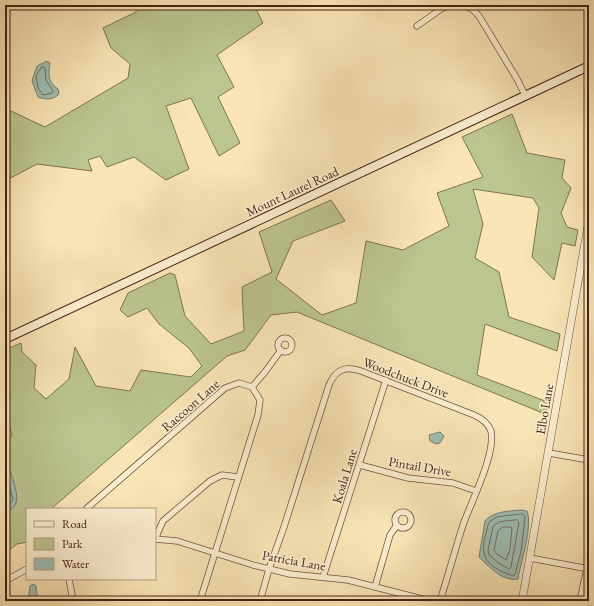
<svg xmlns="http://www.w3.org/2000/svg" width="594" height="606" font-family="'EB Garamond',serif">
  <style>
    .green { fill: #bbc590; stroke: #807453 }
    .water { fill: #9ebeb4; stroke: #7a8075 }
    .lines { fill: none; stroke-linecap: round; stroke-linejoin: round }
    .shore { stroke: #727065; stroke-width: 1 }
    .minor-casing { stroke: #72533e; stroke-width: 7 }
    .tertiary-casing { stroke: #72533e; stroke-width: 8 }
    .secondary-casing { stroke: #452216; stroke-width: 10 }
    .minor { stroke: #fbeed0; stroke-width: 5.5 }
    .tertiary { stroke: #fbeed0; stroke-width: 7 }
    .secondary { stroke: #fbeed0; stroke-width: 8 }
    .labels { text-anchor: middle; stroke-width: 3.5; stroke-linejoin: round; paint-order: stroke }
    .street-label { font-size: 13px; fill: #452216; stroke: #fbeed0 }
  </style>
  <rect width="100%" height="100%" fill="#f9e5b6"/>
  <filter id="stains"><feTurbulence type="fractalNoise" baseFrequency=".005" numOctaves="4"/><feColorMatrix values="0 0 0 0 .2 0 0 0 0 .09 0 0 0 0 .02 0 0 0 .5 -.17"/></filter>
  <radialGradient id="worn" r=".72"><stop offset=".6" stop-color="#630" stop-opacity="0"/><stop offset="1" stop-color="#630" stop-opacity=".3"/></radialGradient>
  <g class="green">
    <path d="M136,5H254L263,23L217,55L234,87L218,97L240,143L219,156L191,98L166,106L189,169L166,180L134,157L107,167L100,156L88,160L92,171L37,164L5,181V105L9,110L45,127L128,78L130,64L111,48L103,28L136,12Z"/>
    <path d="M512,114L527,153L565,160L562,178L571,188L561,213L567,227L578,230L575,246L562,243L554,280L532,257L539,208L533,198L473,189L483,224L475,258L499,272L509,317L560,334L557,351L485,324L477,375L545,401L548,404L545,414L297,312L271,315L245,350L227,356L51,509H27V542L17,544L5,553V438L12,436L5,409V350L21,343L22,352L36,365L34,388L46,399L69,379L75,347L96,386L130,391L141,370L191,377L202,366L189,348L159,324L147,308L128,317L120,310L128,293L170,273L175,275L185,316L211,344L244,331L242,287L272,272L259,232L331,200L345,221L293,241L276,279L322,315L356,303L366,241L403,250L449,226L437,193L483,177L462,137Z"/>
  </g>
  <g class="water">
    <path d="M47,61L50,63C48,75 48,82 58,89L59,94C54,100 45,100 38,97L32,81L37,66Z"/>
    <path d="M440,432L444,436L440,443L436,444L430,441L429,435Z"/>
    <path d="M5,457C8,466 20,494 16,503C14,508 9,511 5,515Z"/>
    <path d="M522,510L527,511C533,527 521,561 518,579C503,582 489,567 479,557L485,521C493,511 510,511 522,510Z"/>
    <path d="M34,584L36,586L38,601H28L30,586Z"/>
  </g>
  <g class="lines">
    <g class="shore">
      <path d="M42,67L45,68L46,80L53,91L52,93L43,95L38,88L36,76Z"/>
      <path d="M5,469L13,500L5,509"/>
      <path d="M522,514L524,515L525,518L521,551L515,574L513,576C492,568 479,561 485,537C487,532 487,527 489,522L497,517Z"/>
      <path d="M517,520L519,522L511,567L509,569L500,564L489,555L488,550L493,526L499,522Z"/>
      <path d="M503,527H510L512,528L510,549L506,560L497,554L494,550L498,531Z"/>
    </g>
    <g class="minor-casing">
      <g id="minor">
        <path d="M463,5L472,9L479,16L517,79L525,95"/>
        <path d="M417,26L441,9L450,5"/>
        <circle cx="285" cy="345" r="7"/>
        <path d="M252,387L265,372L281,350"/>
        <path d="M549,453L589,460"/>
        <path d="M360,465L408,478L453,483L476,491"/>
        <path d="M86,509L225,388L239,383L252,387L260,400L258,415L200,601"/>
        <circle cx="403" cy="520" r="8"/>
        <path d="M155,539L177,541L253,565L290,574L348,580L430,601"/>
        <path d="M155,539L163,521L210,481L222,475L238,477"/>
        <path d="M530,558L589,569"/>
        <path d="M323,577L386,380"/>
        <path d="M69,579L73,601"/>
        <path d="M5,581L27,569"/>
        <path d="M375,587L390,535L397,525"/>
        <path d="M260,601L269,569L284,527L329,385C336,369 345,366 361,371L474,415C481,418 488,423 491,431C496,454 471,502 463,525C455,550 448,576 440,601"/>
        <path d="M580,601L587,568"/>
      </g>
    </g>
    <g class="tertiary-casing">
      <path id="tertiary" d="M522,601L589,220"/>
    </g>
    <g class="secondary-casing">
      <path id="secondary" d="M5,339L589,66"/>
    </g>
    <use href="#minor" class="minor"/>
    <use href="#tertiary" class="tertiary"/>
    <use href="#secondary" class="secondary"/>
  </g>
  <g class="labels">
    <g class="street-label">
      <text transform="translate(292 191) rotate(-25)" y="5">Mount Laurel Road</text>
      <text transform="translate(406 377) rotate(21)" y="5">Woodchuck Drive</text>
      <text transform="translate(190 405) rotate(-41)" y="5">Raccoon Lane</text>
      <text transform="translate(544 409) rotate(-80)" y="5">Elbo Lane</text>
      <text transform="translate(420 466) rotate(10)" y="5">Pintail Drive</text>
      <text transform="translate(344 476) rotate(-73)" y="5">Koala Lane</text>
      <text transform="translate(294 560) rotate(10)" y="5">Patricia Lane</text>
    </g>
  </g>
  <rect width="594" height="606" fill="none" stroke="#f9e5b6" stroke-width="20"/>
  <rect x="6" y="6" width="582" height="594" fill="none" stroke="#452216" stroke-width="2"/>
  <rect x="10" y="10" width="574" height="586" fill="none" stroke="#452216"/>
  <rect x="26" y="508" width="130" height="72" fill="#fbeed0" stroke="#b29c86"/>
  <rect x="34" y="521" width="20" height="6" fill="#fbeed0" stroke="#b29c86"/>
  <text x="62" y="528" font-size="12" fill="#452216">Road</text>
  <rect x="34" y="538" width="20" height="12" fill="#bbc590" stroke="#b29c86"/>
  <text x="62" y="548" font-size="12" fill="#452216">Park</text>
  <rect x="34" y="558" width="20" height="12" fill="#9ebeb4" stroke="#b29c86"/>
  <text x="62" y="568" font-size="12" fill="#452216">Water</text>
  <rect width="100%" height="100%" filter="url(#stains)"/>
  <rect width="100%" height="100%" fill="url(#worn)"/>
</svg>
